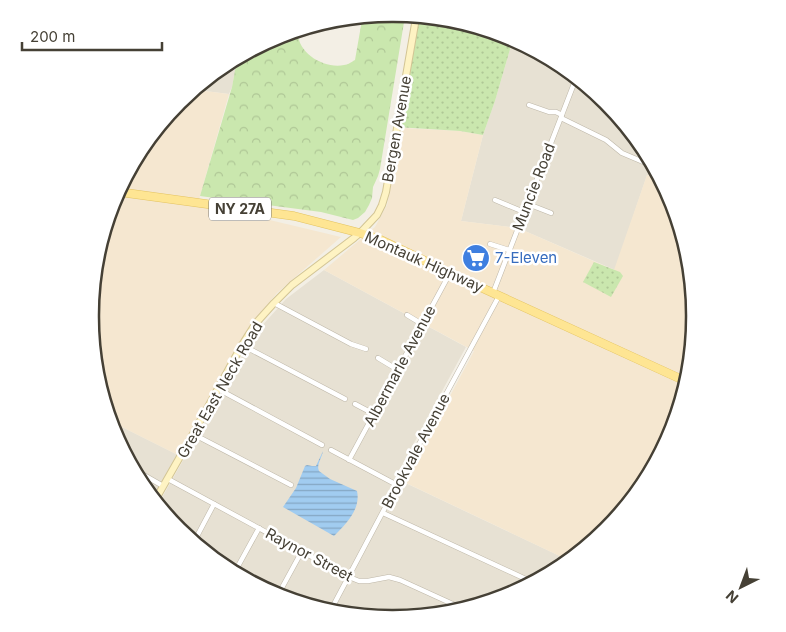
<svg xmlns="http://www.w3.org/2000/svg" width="786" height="632" font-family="Inter,sans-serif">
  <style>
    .residential { fill: #e7e1d3 }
    .commercial { fill: #f5e7d0 }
    .grass { fill: url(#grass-dots) }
    .forest { fill: url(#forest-crowns) }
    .water { fill: url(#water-rules) }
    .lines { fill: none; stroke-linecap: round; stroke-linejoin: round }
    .street-casing { stroke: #beb7a8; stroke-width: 5.5 }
    .secondary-casing { stroke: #d3c595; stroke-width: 8 }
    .primary-casing { stroke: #e3c362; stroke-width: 9 }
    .street { stroke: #fff; stroke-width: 4.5 }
    .secondary { stroke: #fef3c3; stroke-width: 6 }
    .primary { stroke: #fee593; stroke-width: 8 }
    .labels { text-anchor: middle; stroke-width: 5; stroke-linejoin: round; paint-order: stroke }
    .shield { fill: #fff; stroke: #7d7972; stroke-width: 1 }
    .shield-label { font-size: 14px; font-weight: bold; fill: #454035 }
    .street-label { font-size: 15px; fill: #454035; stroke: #fff }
    .shop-label { font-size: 15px; fill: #366cbe; stroke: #fff; text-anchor: start }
    .rim { fill: none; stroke: #454035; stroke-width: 2.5 }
  </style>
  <defs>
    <pattern id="grass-dots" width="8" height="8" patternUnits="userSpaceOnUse" patternTransform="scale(1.25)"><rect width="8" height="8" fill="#cae7ae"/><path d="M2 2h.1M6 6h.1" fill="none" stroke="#afc796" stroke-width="1.8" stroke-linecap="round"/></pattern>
    <pattern id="forest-crowns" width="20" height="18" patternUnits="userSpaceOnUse" patternTransform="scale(1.25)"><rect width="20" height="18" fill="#cae7ae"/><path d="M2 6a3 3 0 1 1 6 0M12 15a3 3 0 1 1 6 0" fill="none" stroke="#afc796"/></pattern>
    <pattern id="water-rules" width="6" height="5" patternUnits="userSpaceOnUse" patternTransform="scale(1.25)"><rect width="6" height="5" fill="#a1ccf0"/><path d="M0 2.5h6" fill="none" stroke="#85a7c3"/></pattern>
  </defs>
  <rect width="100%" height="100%" fill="#f3efe5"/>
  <g class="residential">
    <path d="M513,39L607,102L658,178L647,175L615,270L518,228L461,221L483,135L495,101Z"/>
    <path d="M236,65L232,87L229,94L197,90Z"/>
    <path d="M324,270L466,347L395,478L564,558L508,595L393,618L279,596L179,530L160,501L244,353L260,328L286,299Z"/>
    <path d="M112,422L178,455L155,494L114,431Z"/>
  </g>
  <g class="commercial">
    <path d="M197,90L229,94L198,203L341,237L277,293L256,318L242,338L178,455L112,422L91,316L114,200L179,102Z"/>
    <path d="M403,128L460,131L483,135L461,221L518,228L614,270L647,175L658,179L672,201L695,316L672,432L607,530L564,558L404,482L474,351L324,270L375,227L387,205Z"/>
  </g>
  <g class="grass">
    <path d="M416,18L509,37L513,39L495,101L483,135L460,131L396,127Z"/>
    <path d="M594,262L620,272L623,276L611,297L583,282Z"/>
  </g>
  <path class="forest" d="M393,14L405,16L380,169L378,176L373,187L372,198L369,205L365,212L358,218L353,220L321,212L200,196L232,87L236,65L278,37L298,33C298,54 325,69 344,65C348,65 351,62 355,60L362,20Z"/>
  <path class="water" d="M323,451C322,458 316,465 319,471L330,479L357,491C361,509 346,524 334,536L283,507L296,488L305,466L307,465L312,466H316Z"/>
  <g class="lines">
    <g class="street-casing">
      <g id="street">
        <path d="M529,105L549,112H556L562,115"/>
        <path d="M561,118L606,140L622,153L648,164"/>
        <path d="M495,200L524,212"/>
        <path d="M528,204L551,213"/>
        <path d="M490,244L509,250"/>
        <path d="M493,293L575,81"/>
        <path d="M274,303L351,344L366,349"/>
        <path d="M407,315L422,324"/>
        <path d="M242,345L345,399"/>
        <path d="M378,358L398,370"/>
        <path d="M218,389L322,445"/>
        <path d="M355,404L374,414"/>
        <path d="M193,434L291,485"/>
        <path d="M331,450L397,485"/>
        <path d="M349,460L450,273"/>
        <path d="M142,474L163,486"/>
        <path d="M168,479L349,577L359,581H368L389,577L400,580L457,606"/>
        <path d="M383,513L530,581"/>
        <path d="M195,540L214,504"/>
        <path d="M237,568L259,528"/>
        <path d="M278,595L302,551"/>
        <path d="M333,606L397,485L499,296"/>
      </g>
    </g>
    <g class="secondary-casing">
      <path id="secondary" d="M157,497L193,434L242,345L256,323L274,303L292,285L354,238L360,233L377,215L382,205L386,192L416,18"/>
    </g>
    <g class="primary-casing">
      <path id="primary" d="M119,192L294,216L360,233L379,239L480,287L683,380"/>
    </g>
    <use href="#street" class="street"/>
    <use href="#secondary" class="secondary"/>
    <use href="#primary" class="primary"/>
  </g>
  <defs>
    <g id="supermarket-disc" transform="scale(1.4375)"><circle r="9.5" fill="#3f7fe0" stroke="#fff"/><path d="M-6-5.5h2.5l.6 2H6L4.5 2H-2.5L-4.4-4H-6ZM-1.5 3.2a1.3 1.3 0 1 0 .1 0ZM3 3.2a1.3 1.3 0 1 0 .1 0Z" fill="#fff"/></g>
  </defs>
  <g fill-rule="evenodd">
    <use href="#supermarket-disc" x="476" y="258"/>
  </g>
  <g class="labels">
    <rect class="shield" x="209" y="197.5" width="62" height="23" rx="4"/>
    <g class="shield-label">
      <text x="240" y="214">NY 27A</text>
    </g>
    <g class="street-label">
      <text transform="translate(397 129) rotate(-80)" y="5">Bergen Avenue</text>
      <text transform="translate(534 187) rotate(-69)" y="5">Muncie Road</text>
      <text transform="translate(424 262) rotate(24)" y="5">Montauk Highway</text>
      <text transform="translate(400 366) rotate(-62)" y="5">Albermarle Avenue</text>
      <text transform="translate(220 390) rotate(-60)" y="5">Great East Neck Road</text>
      <text transform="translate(416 451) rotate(-62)" y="5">Brookvale Avenue</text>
      <text transform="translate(309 555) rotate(28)" y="5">Raynor Street</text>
    </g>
    <g class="shop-label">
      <text x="495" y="263">7-Eleven</text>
    </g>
  </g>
  <path d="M0 0H786V632H0ZM392 22H393A293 293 0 0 1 686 315V317A293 293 0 0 1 393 610H392A293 293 0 0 1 99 317V315A293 293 0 0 1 392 22Z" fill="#fff" fill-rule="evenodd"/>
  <path class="rim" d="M392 22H393A293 293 0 0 1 686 315V317A293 293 0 0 1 393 610H392A293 293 0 0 1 99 317V315A293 293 0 0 1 392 22Z"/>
  <g transform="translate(741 587) rotate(222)" stroke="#ffffff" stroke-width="4" paint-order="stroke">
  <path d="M0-4L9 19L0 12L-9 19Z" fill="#454035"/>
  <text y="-8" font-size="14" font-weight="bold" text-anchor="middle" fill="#454035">N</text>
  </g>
  <path d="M22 42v8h140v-8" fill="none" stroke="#454035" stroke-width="2.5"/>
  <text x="30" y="42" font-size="15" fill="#454035" stroke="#ffffff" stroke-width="4" paint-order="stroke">200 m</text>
</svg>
